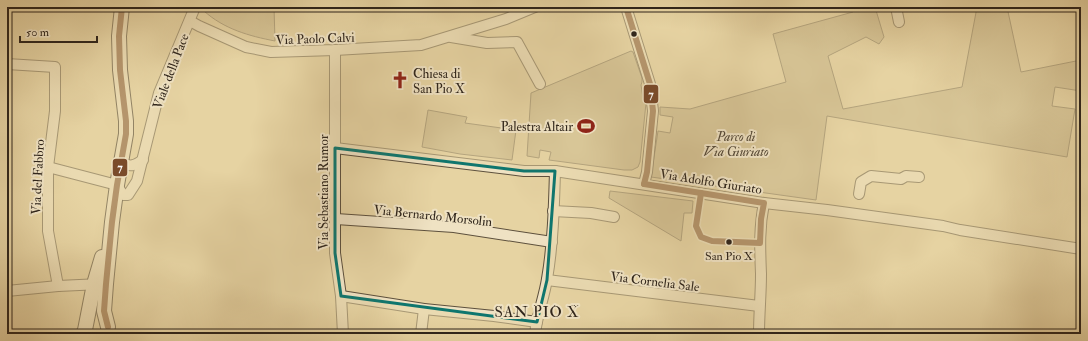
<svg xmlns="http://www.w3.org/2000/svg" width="1088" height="341" font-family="'IM FELL Double Pica',serif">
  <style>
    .green { fill: #c7b58b; stroke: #7b6d53 }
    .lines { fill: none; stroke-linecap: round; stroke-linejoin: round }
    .street-casing { stroke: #5d503d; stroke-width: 12 }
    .secondary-casing { stroke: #2f251b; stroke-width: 16 }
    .street { stroke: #efe2c3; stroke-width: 10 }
    .secondary { stroke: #efe2c3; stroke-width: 14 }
    .bus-1-casing { stroke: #efe2c3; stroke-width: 9 }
    .bus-1 { stroke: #7a4b2a; stroke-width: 6 }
    .marked { fill: none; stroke: #0f766e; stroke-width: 3; stroke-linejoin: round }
    .bus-dot { fill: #2f251b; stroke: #efe2c3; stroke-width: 1.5 }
    .labels { text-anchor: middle; stroke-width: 4; stroke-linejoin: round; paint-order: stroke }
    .bus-label { font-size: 12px; fill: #2f251b; stroke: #efe2c3 }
    .street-label { font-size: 13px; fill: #2f251b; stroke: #efe2c3 }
    .poi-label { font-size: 13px; fill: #2f251b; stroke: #efe2c3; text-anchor: start }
    .park-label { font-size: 13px; font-style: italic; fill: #554937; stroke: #efe2c3 }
    .quarter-label { font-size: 15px; letter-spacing: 1px; fill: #2f251b; stroke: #efe2c3 }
    .line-badge { stroke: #efe2c3; stroke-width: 1.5 }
    .badge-label { font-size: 11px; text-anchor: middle; font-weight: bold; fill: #fff }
  </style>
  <rect width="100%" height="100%" fill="#e6d3a2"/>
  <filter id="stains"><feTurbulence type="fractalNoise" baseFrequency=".005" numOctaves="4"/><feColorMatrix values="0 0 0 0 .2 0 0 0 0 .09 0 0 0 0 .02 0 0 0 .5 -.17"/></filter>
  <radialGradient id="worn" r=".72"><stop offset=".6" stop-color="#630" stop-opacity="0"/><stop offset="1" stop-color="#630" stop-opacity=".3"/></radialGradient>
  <g class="green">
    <path d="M206,7H274L275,41C249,36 224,29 204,11Z"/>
    <path d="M855,7H875L884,37L879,44L866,37L828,56L843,109L962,87L977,7H1007L1021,72L1081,60V91L1055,87L1052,106L1075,109L1067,157L827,116L816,200L651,177L658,131L670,133L673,117L660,115V107L690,109L786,82L773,34L853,12Z"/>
    <path d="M631,51L633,52L642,78V82L641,85L643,98L646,103L640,162L638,167L632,170H624L549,160L551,152L540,150L539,158L527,156L531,93Z"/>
    <path d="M428,110L467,117L465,123L516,130L512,160L460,154L422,147Z"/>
    <path d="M610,191L693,201L692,213H684L681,241L609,198Z"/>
  </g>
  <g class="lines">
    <g class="street-casing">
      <g id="street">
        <path d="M626,7L650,84L653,111L647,172L644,184"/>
        <path d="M896,7L899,22"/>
        <path d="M190,21L199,26L246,47L271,52L335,50L421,45L506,19L535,7"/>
        <path d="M451,37L487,43L517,42L540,84"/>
        <path d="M335,50V253L341,296L343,334"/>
        <path d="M7,64L55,67V111L48,167V231L58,286"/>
        <path d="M335,148L524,171H555L764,203L827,210L943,226L960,230L1081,249"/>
        <path d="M121,163C131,167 134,166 143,160"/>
        <path d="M48,167L117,185L123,195H128L137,181L159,93L195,7"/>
        <path d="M859,194L861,182L871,176L901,179L906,176L919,177"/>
        <path d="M553,211L591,213L614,217"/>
        <path d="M336,219L454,227L552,242"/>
        <path d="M547,280L759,306"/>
        <path d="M7,291L58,286L101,284"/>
        <path d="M341,296L424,309L494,316L537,322"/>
        <path d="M421,334L424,309"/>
        <path d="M535,334C537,315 544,298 547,279C553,244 554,207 555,171"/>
        <path d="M759,334C759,314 761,294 761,274C760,249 759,228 764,203"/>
      </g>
    </g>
    <g class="secondary-casing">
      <g id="secondary">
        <path d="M108,327L104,311L106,284L112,222L117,185L126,134V121L120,70L119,36L122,7"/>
        <path d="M83,334L85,330L94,284L102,257"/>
      </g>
    </g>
    <use href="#street" class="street"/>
    <use href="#secondary" class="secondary"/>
    <g class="bus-1-casing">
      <g id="bus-1">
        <path d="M626,7L650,84L653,111L647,172L644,184"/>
        <path d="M644,184L701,193"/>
        <path d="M701,193L764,203L761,219L760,243L712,241L701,237L696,226Z"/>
        <path d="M108,327L104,311L106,284L112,222L117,185L126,134V121L120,70L119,36L122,7"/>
      </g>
    </g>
    <use href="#bus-1" class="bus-1"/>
  </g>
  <path d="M0 0H1088V341H0ZM335,148L524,171H555L547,280L537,322L341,296L335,253Z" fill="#e6d3a2" fill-opacity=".55" fill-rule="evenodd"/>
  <path class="marked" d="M335,148L524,171H555L547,280L537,322L341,296L335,253Z"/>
  <defs>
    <g id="church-bare" transform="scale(1.38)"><path d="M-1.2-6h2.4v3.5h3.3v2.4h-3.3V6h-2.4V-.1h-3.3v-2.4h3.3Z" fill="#8f2418" stroke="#efe2c3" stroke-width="2.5" paint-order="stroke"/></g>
    <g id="stadium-bare" transform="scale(1.38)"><path d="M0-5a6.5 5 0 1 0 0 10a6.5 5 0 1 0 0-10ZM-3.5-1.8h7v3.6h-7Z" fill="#8f2418" stroke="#efe2c3" stroke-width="2.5" paint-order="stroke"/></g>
  </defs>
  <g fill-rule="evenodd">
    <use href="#church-bare" x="400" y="80"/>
    <use href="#stadium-bare" x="586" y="126"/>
  </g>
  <g class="bus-dot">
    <circle cx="634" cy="34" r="3.5"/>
    <circle cx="729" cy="242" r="3.5"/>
  </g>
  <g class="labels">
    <g class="bus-label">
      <text x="729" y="260">San Pio X</text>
    </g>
    <g class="street-label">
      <text transform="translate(315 38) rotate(-2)" y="5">Via Paolo Calvi</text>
      <text transform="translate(170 71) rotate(-69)" y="5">Viale della Pace</text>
      <text transform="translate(37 177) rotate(-87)" y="5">Via del Fabbro</text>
      <text transform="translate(711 181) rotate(9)" y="5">Via Adolfo Giuriato</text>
      <text transform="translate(323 192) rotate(-90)" y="5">Via Sebastiano Rumor</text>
      <text transform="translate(433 215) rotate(6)" y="5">Via Bernardo Morsolin</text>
      <text transform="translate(655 281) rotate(7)" y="5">Via Cornelia Sale</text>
    </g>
    <g class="poi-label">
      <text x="413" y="78">Chiesa di<tspan x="413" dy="15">San Pio X</tspan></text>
      <text x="573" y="131" text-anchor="end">Palestra Altair</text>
    </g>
    <g class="park-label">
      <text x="736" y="141">Parco di<tspan x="736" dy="15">Via Giuriato</tspan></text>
    </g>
    <g class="quarter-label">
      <text x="537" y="317">SAN PIO X</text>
    </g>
  </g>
  <g class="line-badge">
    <rect x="643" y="84" width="16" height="20" rx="4" fill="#7a4b2a"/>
    <rect x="112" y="158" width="16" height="19" rx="4" fill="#7a4b2a"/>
  </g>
  <g class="badge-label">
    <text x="651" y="98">7</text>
    <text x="120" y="171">7</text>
  </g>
  <rect width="1088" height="341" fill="none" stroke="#e6d3a2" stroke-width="24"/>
  <rect x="8" y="8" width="1072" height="325" fill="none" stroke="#2f251b" stroke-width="2"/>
  <rect x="12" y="12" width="1064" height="317" fill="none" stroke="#2f251b"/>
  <path d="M20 36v6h77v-6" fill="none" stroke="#2f251b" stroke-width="2"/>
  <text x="26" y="36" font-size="12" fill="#2f251b" stroke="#efe2c3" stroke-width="3" paint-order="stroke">50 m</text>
  <rect width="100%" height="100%" filter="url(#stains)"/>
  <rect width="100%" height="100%" fill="url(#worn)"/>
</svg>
